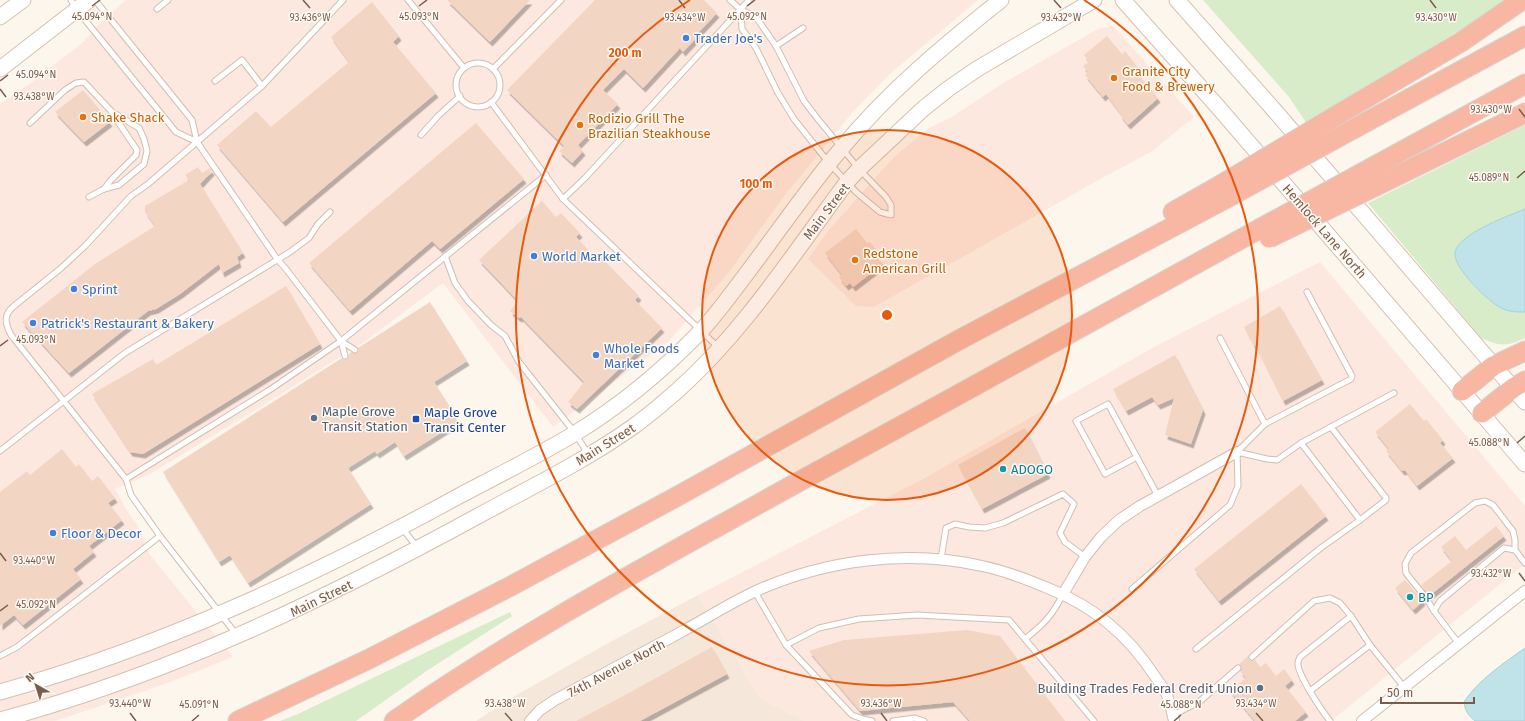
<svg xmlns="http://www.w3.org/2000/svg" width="1525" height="721" font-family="'Fira Sans',sans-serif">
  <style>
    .residential { fill: #f5e8da }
    .commercial { fill: #fde8e0 }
    .green { fill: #d8ecc9 }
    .water { fill: #bfe3e8; stroke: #a5d3da }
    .building { fill: #f3d5c3; filter: url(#shadow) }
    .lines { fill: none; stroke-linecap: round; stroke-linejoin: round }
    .lane-casing { stroke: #d1beb0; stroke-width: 7 }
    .street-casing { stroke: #d1beb0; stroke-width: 12 }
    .secondary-casing { stroke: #d6c0b0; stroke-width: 17 }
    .highway-casing { stroke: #dad1cd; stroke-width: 21 }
    .lane { stroke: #fff; stroke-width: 5 }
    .street { stroke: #fff; stroke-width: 10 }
    .secondary { stroke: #fff; stroke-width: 15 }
    .highway { stroke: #f7b7a3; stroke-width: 19 }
    .highway-bridge-casing { stroke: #dad1cd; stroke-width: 21; stroke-linecap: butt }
    .highway-bridge { stroke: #f7b7a3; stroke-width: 19 }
    .ticks { fill: none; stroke: #7a5c4d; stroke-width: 1.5 }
    .ring { fill: none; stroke: #e8590c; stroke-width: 2 }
    .shop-dot { fill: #3f7fe0; stroke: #fffaf3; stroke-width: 1.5 }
    .food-dot { fill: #e8710a; stroke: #fffaf3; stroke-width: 1.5 }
    .service-dot { fill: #5c6f8a; stroke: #fffaf3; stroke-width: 1.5 }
    .transit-dot { fill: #1a4fb4; stroke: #fffaf3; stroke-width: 1.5 }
    .culture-dot { fill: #0f9aa8; stroke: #fffaf3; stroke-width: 1.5 }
    .labels { text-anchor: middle; stroke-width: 3; stroke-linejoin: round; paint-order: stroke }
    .shop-label { font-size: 13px; fill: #366cbe; stroke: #fffaf3; text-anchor: start }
    .food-label { font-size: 13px; fill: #c56008; stroke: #fffaf3; text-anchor: start }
    .street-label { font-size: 13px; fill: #7a5c4d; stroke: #fffaf3 }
    .service-label { font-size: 13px; fill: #4e5e75; stroke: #fffaf3; text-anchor: start }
    .transit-label { font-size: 13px; fill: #164399; stroke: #fffaf3; text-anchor: start }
    .culture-label { font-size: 13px; fill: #0d838f; stroke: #fffaf3; text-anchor: start }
    .ticks-label { font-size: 10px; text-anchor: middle; fill: #7a5c4d; stroke: #fffaf3; stroke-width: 3; stroke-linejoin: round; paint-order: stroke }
    .centre { fill: #e8590c; stroke: #fffaf3; stroke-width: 2 }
    .ring-label { font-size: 12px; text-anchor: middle; font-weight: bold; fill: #e8590c; stroke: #fffaf3; stroke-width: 3; stroke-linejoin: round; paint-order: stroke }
  </style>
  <defs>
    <filter id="shadow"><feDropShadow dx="2.5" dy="4.5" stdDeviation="0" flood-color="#0004"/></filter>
  </defs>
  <rect width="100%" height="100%" fill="#fdf6ec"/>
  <path class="residential" d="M698,595L760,698L805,721H476L506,701L612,641Z"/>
  <g class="commercial">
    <path d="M126,0H978L891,73L853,112L785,195L729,272L668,342L553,427L443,283L364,342L257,409L150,474L115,489L127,511L138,526L150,555L233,657L168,683L55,721H0V104L32,82L82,43L101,22Z"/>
    <path d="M1113,26L1194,117L1151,152L1104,177L874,307L856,306L808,259L829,230L893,158L929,128L950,118L1000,85L1089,34L1100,28Z"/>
    <path d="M1320,262L1525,506V564L1331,721H805L760,698L698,595L925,478L1154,347Z"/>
  </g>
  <g class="green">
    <path d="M1203,0H1507L1341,105L1307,124L1289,97Z"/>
    <path d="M1525,125V209L1474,233L1513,312H1525V338C1507,347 1499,346 1481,338L1368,203Z"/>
    <path d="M510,612L512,616L428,670L356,721H280L298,714Z"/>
  </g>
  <g class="water">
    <path d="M1525,209V312C1516,312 1509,312 1501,308C1489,302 1452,267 1455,252C1460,233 1508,216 1525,209Z"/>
    <path d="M1525,648V721H1475C1468,715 1465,711 1464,702C1477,681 1505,662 1525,648Z"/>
  </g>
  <g class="building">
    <path d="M447,0H530L490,42Z"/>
    <path d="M595,0H704L717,13L698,33L700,34L683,52L680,48L643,88L624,69L603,90L618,104L578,145L583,151L572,163L559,151L564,146L507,90Z"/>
    <path d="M372,2L399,36L393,42L436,93L283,222L217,145L256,111L271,127L349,62L331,37Z"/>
    <path d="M1107,36L1122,54L1125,51L1141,71L1138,74L1158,98L1128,125L1120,115L1121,114L1106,94L1103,97L1085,75L1088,72L1083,66L1089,62L1084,55Z"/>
    <path d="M83,90L110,122L84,142L55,112Z"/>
    <path d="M476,123L524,179L440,249L432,241L350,311L309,263Z"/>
    <path d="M198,167L202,173L210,168L212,171L200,184L243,253L237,257L239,263L222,273L219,264L180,294L156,309L148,311L69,373L22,322L95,264L155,226L145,212V206L189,180L185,175Z"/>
    <path d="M542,201L556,217L561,213L580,233L576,237L596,258L599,255L639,296L635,300L662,328L577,409L568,402L584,382L521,317L519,318L510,311L518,301L479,260Z"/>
    <path d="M856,229L867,243L870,242L878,252L875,255L883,264L853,287L850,283L846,286L839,277L842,275L825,253Z"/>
    <path d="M286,286L320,344L143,454L130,452L92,394L153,359L156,365Z"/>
    <path d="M430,302L467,361L434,382L450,407L449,408L458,422L404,456L395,442L377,454L375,451L348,468L371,504L248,583L230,555L219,562L163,472L342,358L344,360L348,359L349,354L351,352L357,353L359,351L358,348Z"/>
    <path d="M1280,306L1322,380L1283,401L1255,345L1254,346L1244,327Z"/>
    <path d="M1175,355L1203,410L1191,444L1165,435L1174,398L1158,405L1152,397L1126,411L1113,389Z"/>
    <path d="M1410,404L1424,421L1426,419L1443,440L1440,443L1453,458L1417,486L1405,470L1402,471L1386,451L1389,449L1375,432Z"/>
    <path d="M1025,428L1048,474L982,509L958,465Z"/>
    <path d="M62,449L76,467L79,464L92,481L98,476L115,498L108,503L122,520L89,546L94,552L73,569L81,579L23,625L14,615L0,626V492L27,471L30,475Z"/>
    <path d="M1301,484L1326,516L1219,601L1194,569Z"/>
    <path d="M1496,526L1504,536L1429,596L1421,585L1452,561L1441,547L1455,536L1466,550Z"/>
    <path d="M1405,580L1423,601L1413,610L1395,588Z"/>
    <path d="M967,630L1000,636L1065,721H970L953,702L860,711L809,651L844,640Z"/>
    <path d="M712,647L727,674L640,721H576L627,694Z"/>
    <path d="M1248,656L1249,660H1255L1260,667L1266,663L1276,676L1284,669L1292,680L1285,686L1306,712L1295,721H1255L1230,691L1246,678L1240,671L1242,667L1239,664Z"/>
  </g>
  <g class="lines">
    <g class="lane-casing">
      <g id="lane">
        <path d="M71,0L77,10L176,132L197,142"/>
        <path d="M95,0L192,120L197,142L277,259L286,269L341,341L355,350"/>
        <path d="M408,0L464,68"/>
        <path d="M730,0L741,10"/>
        <path d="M157,9L168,0"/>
        <path d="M741,10L756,17L776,46L804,101L817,118L859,169L886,197L891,205V215L880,212L856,192L829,163L794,119L778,93L756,48L742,29Z"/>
        <path d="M776,46L803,28"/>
        <circle cx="478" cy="85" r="22"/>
        <path d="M493,69L561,0"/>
        <path d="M215,81L242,60L262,86"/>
        <path d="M491,102L563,199L718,347"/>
        <path d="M30,123L65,90L76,83L84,82L112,112L139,128L144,139L147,151L144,164L119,185L104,189L89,197"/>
        <path d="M421,135L438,116L460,96"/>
        <path d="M104,189L110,181L136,155L137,150L112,113"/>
        <path d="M563,199L585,178L749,0"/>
        <path d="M445,256L455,283L468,301L491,325L505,336L519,362L575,433L588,454"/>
        <path d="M1220,338L1265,424"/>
        <path d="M341,341L345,356"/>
        <path d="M1301,443L1360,520L1386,500V498L1331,427"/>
        <path d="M0,451L125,353L290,252L309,238L318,224L330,212"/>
        <path d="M1237,452L1267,459L1277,460L1301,443L1394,393"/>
        <path d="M1137,457L1105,474L1076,421L1108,404L1158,496"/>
        <path d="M126,479L271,389L341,341L546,175"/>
        <path d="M402,528L417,547"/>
        <path d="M941,559L946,528L955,524L969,527L985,528L1003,523L1063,494L1074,504L1060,533L1065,542L1085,557"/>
        <path d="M1132,589L1230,505L1238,486L1237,452L1265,424L1351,379L1352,376L1307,292"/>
        <path d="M755,592L786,645L819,628L859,619L917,615L1009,620L1094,721"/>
        <path d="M1434,611L1426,598L1406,573L1405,564L1411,553L1475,503L1485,501L1493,505L1513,531L1515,540V550"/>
        <path d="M236,634L160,536L131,495L126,479L11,335C5,323 3,315 14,306L60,269L85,246L131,196L148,184L262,86L343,0"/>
        <path d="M1025,639C1044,624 1052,616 1063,594"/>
        <path d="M1459,644L1434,611L1440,601L1504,548L1515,550L1525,563"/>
        <path d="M786,645L852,715L863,719L872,721"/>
        <path d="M1196,649L1322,547L1360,520"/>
        <path d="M0,656L17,647L160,536"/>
        <path d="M1252,657L1314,601L1330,598L1340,603L1351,616L1370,645L1404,687"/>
        <path d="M1310,691L1370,645"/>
        <path d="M1173,715L1199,702L1238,668"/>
        <path d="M893,721L915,718L924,721"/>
        <path d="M1330,721C1322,711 1297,674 1298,663C1298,661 1299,659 1300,657L1351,616"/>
      </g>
    </g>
    <g class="street-casing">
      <g id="street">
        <path d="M1063,594L1085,557L1101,537L1119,520L1140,506L1237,452"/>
        <path d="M530,721L540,710L555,700C598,677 640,654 683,631C707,618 730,603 756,591C825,560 908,549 982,566C1006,571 1028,580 1050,589C1095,607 1128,635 1154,675C1158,681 1163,687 1166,693C1170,702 1172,712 1174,721"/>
        <path d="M1362,721L1525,591"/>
      </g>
    </g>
    <g class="secondary-casing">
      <g id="secondary">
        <path d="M1123,0L1218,107L1525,464"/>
        <path d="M1177,0L1275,111L1525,402"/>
        <path d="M0,17L23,0"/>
        <path d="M0,69L89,0"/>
        <path d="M0,692C161,647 313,576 459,496C497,476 537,456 574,434C620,406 663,370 700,332C717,314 732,293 747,273C778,232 808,188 841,149C888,92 943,46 1001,0"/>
        <path d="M0,720C168,675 326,599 478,516C531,487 585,461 634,426C650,415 664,402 678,390C745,330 793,254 847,182L859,169L924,108L948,89L977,69L1094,0"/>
      </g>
    </g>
    <g class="highway-casing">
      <g id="highway">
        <path d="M1339,114L1461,42L1522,0"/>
        <path d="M1355,128L1525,36"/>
        <path d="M1371,168L1525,84"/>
        <path d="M1376,186L1525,113"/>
        <path d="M1173,212L1219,186"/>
        <path d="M1462,391L1493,366L1525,351"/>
        <path d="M1482,413L1513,388L1525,381"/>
        <path d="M238,721L369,659L511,586L676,497L957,341L1227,198"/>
        <path d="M394,721C517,635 651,564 782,491C942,404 1102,316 1261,228"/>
      </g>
    </g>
    <use href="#lane" class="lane"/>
    <use href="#street" class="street"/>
    <use href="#secondary" class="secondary"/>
    <use href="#highway" class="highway"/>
    <g class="highway-bridge-casing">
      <g id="highway-bridge">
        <path d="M1219,186L1339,114"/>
        <path d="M1227,198L1355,128"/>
        <path d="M1261,228L1371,168"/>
        <path d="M1269,238L1376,186"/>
      </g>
    </g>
    <use href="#highway-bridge" class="highway-bridge"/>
  </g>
  <path class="ticks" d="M303,0L310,8M679,0L685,8M1054,0L1061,8M1430,0L1436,8M92,6L100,0M419,6L427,0M747,6L755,0M0,81L8,75M0,89L6,97M1519,109L1525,117M1517,178L1525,171M0,346L8,340M1517,443L1525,436M0,553L6,561M1519,573L1525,581M0,611L8,605M130,713L136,721M505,713L512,721M881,713L887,721M1256,713L1263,721M192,721L199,715M1174,721L1181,715"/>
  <circle cx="887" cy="315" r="185" fill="#e8590c" fill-opacity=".12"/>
  <g class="ring">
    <circle cx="887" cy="315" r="185"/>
    <path d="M1084 0A371 371 0 1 1 690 0"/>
  </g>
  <g class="shop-dot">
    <circle cx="686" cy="38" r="4"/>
    <circle cx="534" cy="256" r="4"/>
    <circle cx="74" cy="289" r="4"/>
    <circle cx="33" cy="323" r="4"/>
    <circle cx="596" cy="355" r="4"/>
    <circle cx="53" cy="533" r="4"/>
  </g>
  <g class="food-dot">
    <circle cx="1114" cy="78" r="4"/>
    <circle cx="83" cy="117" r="4"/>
    <circle cx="580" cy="125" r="4"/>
    <circle cx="855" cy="260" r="4"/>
  </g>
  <g class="service-dot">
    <circle cx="314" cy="418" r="4"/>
    <circle cx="1260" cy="688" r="4"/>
  </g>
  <rect class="transit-dot" x="412" y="415" width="8" height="8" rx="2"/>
  <g class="culture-dot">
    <circle cx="1003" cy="469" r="4"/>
    <circle cx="1410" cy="597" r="4"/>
  </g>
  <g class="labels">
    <g class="shop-label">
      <text x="694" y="43">Trader Joe's</text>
      <text x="542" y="261">World Market</text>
      <text x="82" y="294">Sprint</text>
      <text x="41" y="328">Patrick's Restaurant &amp; Bakery</text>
      <text x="604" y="353">Whole Foods<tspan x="604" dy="15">Market</tspan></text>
      <text x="61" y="538">Floor &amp; Decor</text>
    </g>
    <g class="food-label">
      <text x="1122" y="76">Granite City<tspan x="1122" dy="15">Food &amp; Brewery</tspan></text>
      <text x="91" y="122">Shake Shack</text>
      <text x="588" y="123">Rodizio Grill The<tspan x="588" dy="15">Brazilian Steakhouse</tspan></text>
      <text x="863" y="258">Redstone<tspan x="863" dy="15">American Grill</tspan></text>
    </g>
    <g class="street-label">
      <text transform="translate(826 211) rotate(-53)" y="5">Main Street</text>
      <text transform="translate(1325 231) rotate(49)" y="5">Hemlock Lane North</text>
      <text transform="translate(605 444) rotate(-32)" y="5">Main Street</text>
      <text transform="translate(321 598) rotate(-26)" y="5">Main Street</text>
      <text transform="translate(616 668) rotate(-28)" y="5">74th Avenue North</text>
    </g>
    <g class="service-label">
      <text x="322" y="416">Maple Grove<tspan x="322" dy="15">Transit Station</tspan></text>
      <text x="1252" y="693" text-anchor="end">Building Trades Federal Credit Union</text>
    </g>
    <g class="transit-label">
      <text x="424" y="417">Maple Grove<tspan x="424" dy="15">Transit Center</tspan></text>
    </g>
    <g class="culture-label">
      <text x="1011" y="474">ADOGO</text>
      <text x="1418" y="602">BP</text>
    </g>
  </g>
  <g class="ticks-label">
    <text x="92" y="20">45.094°N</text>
    <text x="419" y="20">45.093°N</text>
    <text x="747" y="20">45.092°N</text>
    <text x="310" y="21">93.436°W</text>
    <text x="685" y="21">93.434°W</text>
    <text x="1061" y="21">93.432°W</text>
    <text x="1436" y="21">93.430°W</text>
    <text x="36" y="78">45.094°N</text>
    <text x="34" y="100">93.438°W</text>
    <text x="1491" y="113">93.430°W</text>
    <text x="1489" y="181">45.089°N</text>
    <text x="36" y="343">45.093°N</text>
    <text x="1489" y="446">45.088°N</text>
    <text x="34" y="564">93.440°W</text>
    <text x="1491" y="577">93.432°W</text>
    <text x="36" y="608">45.092°N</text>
    <text x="130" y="707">93.440°W</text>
    <text x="505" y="707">93.438°W</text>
    <text x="881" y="707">93.436°W</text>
    <text x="1256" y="707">93.434°W</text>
    <text x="199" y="708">45.091°N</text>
    <text x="1181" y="708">45.088°N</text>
  </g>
  <circle cx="887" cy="315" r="6" class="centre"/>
  <g class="ring-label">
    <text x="625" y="57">200 m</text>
    <text x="756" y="188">100 m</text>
  </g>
  <g transform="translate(36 685) rotate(321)" stroke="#fffaf3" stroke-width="3" paint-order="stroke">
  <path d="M0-3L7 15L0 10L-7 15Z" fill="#7a5c4d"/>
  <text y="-6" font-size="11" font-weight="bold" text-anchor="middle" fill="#7a5c4d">N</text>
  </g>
  <path d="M1381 697v6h93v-6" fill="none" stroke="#7a5c4d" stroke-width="2"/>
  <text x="1387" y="697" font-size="12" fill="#7a5c4d" stroke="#fffaf3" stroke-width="3" paint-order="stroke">50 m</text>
</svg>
